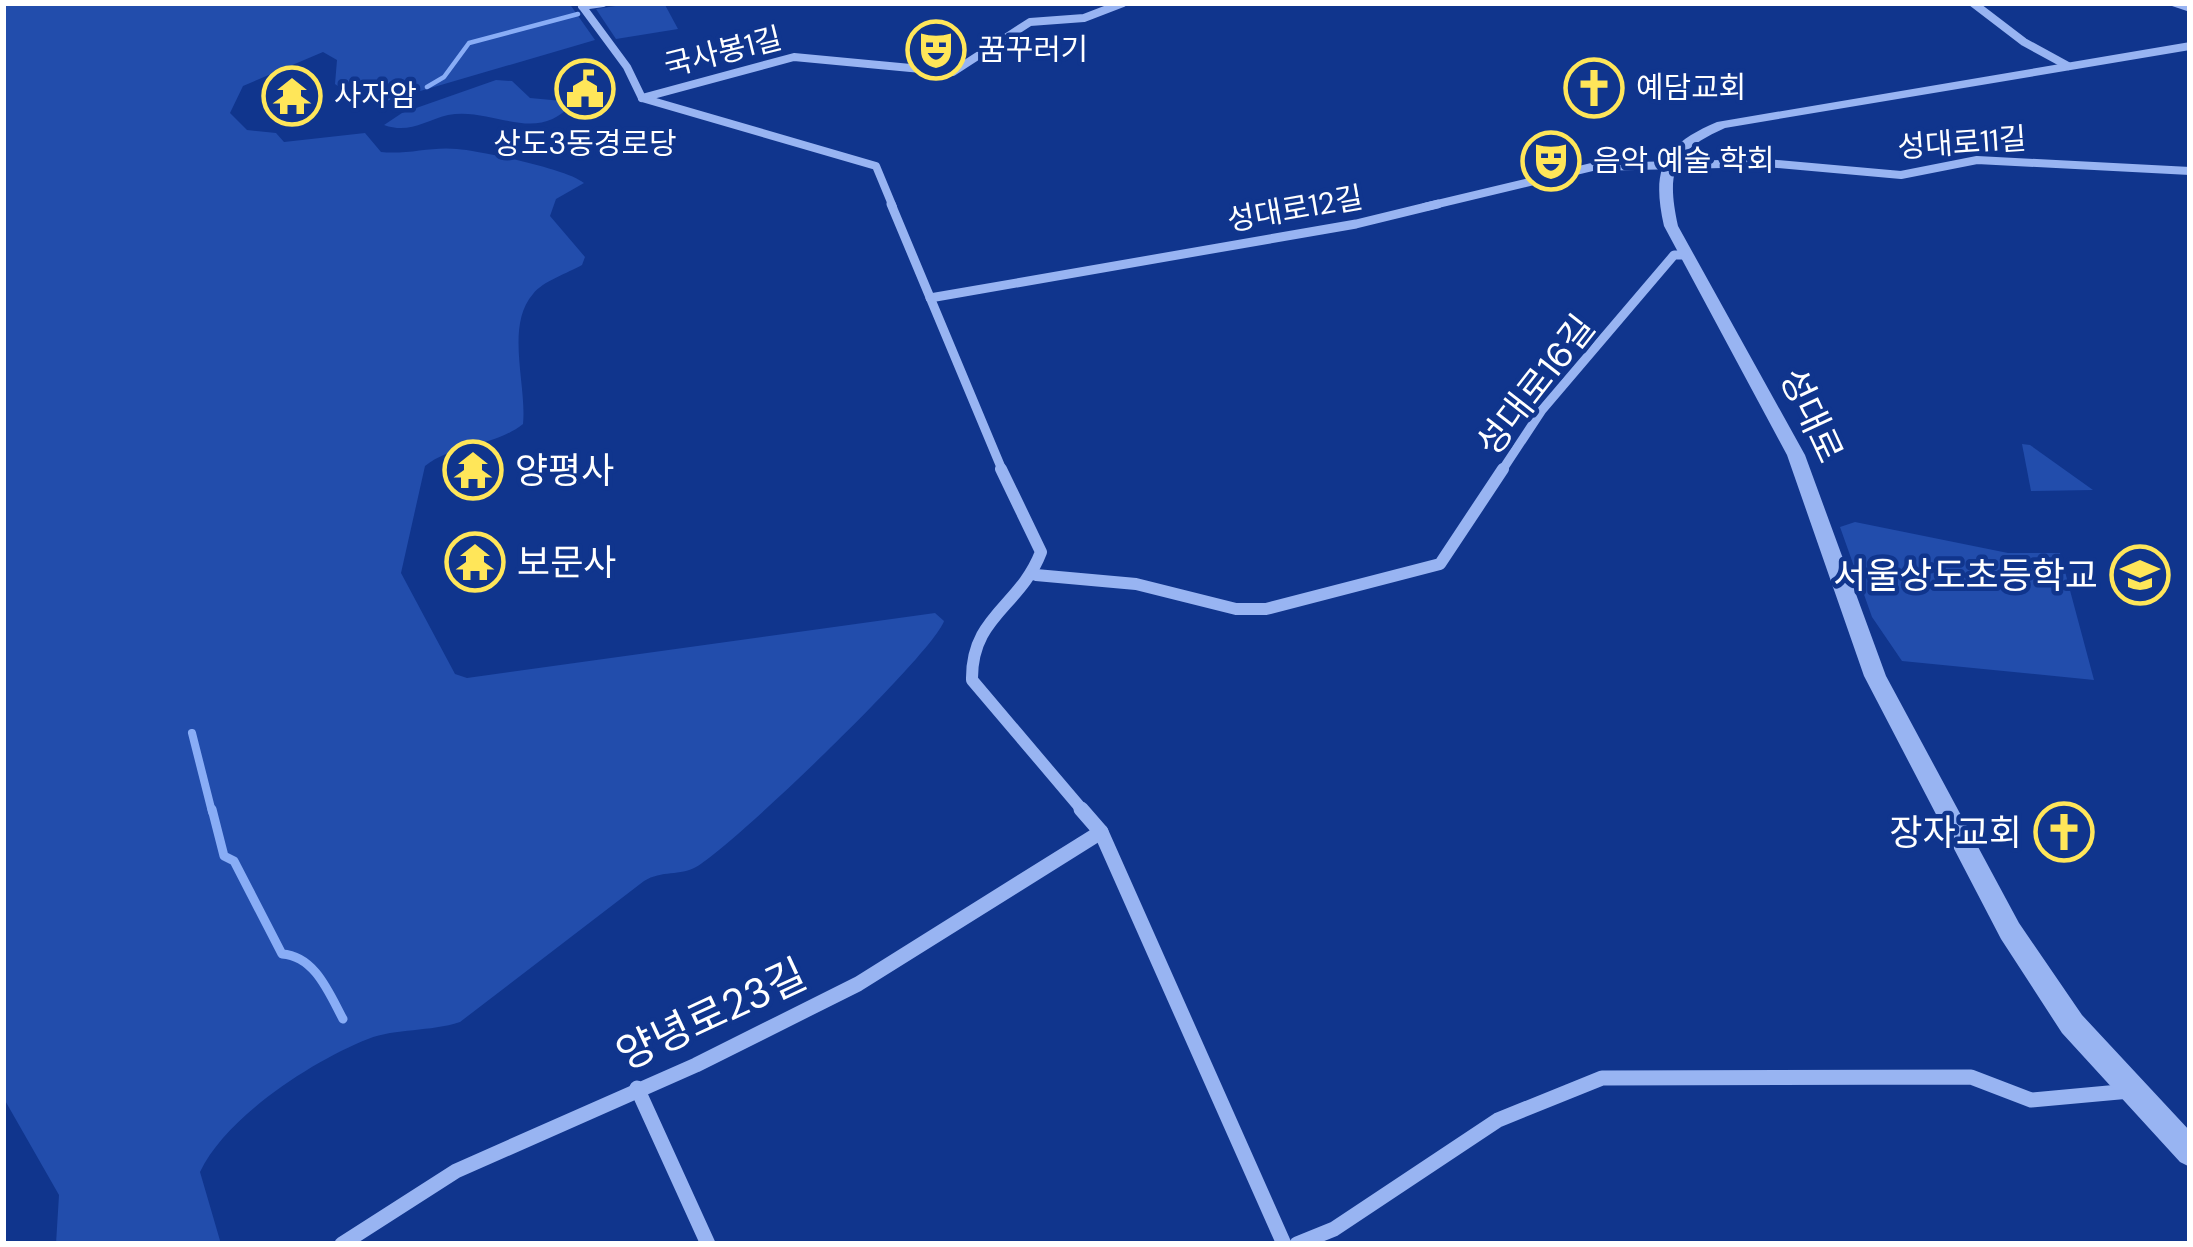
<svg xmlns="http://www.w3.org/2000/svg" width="2193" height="1247" font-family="'DM Sans','Noto Sans KR',sans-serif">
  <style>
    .green { fill: #224dac }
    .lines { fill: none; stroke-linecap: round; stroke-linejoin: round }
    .stream-far2 { stroke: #89adf6; stroke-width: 4.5 }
    .stream-far1 { stroke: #89adf6; stroke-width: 8 }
    .stream { stroke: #89adf6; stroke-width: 9 }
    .minor-far3 { stroke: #98b4f2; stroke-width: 8 }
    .minor-far2 { stroke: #98b4f2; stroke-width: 9 }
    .minor-far1 { stroke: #98b4f2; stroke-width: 12 }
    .minor { stroke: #98b4f2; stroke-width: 15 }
    .tertiary { fill: #98b4f2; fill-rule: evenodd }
    .labels { text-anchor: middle; stroke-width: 9; stroke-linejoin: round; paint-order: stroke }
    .far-poi-label { font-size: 30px; fill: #fff; stroke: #10358d; text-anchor: start }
    .far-street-label { font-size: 30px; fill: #fff; stroke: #10358d }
    .street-label { font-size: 36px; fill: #fff; stroke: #10358d }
    .poi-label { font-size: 36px; fill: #fff; stroke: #10358d; text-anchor: start }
    .near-street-label { font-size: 42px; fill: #fff; stroke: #10358d }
  </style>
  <rect width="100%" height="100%" fill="#10358d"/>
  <g class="green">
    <path d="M3,3H569L595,40L376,104L357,100L335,84L337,60L323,52L243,86L230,113L247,130L276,133L284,142L365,133L381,152C407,155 432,146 457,149C481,151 568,169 584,183L556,199L550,216L585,257L582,265C568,273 543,281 533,294C505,326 527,385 523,424C494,447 455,443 425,466L401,573L455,674L467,678L935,613L944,621C932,655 734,845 696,867C680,876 662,870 644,881L460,1022C430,1032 396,1028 368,1039C312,1061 226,1117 200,1172L221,1244H56L59,1195L3,1097Z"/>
    <path d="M635,3H664L678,29L616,39L596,9Z"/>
    <path d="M496,80L512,81L530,98L573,102C538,147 492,106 448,115C424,121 409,134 384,125L402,113Z"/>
    <path d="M2022,444L2030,445L2093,490L2031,491Z"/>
    <path d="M1855,522L2008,553H2060L2094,680L1902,661L1872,617L1840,527Z"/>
  </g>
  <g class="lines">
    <path class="stream-far2" d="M427,87L444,77L469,43L578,14"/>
    <path class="stream-far1" d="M192,733L212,812"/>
    <path class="stream" d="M212,809L224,856L234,861L282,954C315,956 329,993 343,1019"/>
    <g class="minor-far3">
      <path d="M1973,3L2024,42L2068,66"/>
      <path d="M582,6L627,67L642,98"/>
      <path d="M582,6L603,3"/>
      <path d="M642,98L794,57L953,72L1030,22L1084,18L1123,3"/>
      <path d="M642,98L876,166L893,207"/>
      <path d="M1425,207L1592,167L1766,163L1901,175L1977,160L2190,171"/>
    </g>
    <g class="minor-far2">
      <path d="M891,204L1003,472"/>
      <path d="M930,298L1356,224L1438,204"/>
      <path d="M1501,472L1542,410L1674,255H1686"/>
    </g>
    <g class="minor-far1">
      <path d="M1001,469L1041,552C1020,607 971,616 972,680L1084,812"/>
      <path d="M1036,575L1136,584L1236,609H1266L1440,564L1503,469"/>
    </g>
    <g class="minor">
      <path d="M1101,832L1284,1244"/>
      <path d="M637,1088L708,1244"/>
      <path d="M342,1244L456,1171L696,1065L858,984L1101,832L1081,809"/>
      <path d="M1297,1244L1334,1229L1498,1120L1602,1078L1971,1077L2031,1100L2130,1091"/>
    </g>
    <g class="tertiary">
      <path d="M2167,3L2190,5V12L2169,5Z"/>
      <path d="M2190,42V50L1725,128C1673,151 1666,171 1678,226L1805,455L1886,676L2019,923L2082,1015L2190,1131V1167L2180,1162L2062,1033L2001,939L1864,676L1787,455L1664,226C1651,168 1663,145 1717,122Z"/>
    </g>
  </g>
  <defs>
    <g id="theatre-ring" transform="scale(3)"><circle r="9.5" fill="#10358d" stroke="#ffe659" stroke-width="1.5"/><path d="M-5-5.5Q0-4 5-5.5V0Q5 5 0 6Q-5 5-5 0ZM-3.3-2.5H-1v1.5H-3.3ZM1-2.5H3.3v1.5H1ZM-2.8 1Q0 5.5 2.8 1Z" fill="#ffe659"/></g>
    <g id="church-ring" transform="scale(3)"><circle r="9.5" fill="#10358d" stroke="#ffe659" stroke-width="1.5"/><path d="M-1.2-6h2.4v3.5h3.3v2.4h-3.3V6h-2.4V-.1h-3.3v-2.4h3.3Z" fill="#ffe659"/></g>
    <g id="civic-ring" transform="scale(3)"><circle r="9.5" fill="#10358d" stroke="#ffe659" stroke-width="1.5"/><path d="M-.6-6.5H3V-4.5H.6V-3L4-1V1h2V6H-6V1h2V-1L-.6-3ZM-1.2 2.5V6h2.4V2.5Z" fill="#ffe659"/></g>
    <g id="temple-ring" transform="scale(3)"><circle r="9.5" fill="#10358d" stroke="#ffe659" stroke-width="1.5"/><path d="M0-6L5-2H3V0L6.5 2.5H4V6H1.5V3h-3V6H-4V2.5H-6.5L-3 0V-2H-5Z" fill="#ffe659"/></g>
    <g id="school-ring" transform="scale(3)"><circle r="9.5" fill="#10358d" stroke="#ffe659" stroke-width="1.5"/><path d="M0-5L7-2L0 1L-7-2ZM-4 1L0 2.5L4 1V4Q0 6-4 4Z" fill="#ffe659"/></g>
  </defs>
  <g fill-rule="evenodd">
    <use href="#theatre-ring" x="936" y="50"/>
    <use href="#church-ring" x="1594" y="88"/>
    <use href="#civic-ring" x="585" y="89"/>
    <use href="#temple-ring" x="292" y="96"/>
    <use href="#theatre-ring" x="1551" y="161"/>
    <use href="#temple-ring" x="473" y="470"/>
    <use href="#temple-ring" x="475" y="562"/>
    <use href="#school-ring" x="2140" y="575"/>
    <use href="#church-ring" x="2064" y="832"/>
  </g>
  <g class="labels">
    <g class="far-poi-label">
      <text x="978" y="60">꿈꾸러기</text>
      <text x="1636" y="98">예담교회</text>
      <text x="334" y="106">사자암</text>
      <text x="585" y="154" text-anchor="middle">상도3동경로당</text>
      <text x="1593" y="171">음악 예술 학회</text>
    </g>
    <g class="far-street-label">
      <text transform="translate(723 52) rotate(-14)" y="10">국사봉1길</text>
      <text transform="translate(1962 143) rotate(-4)" y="10">성대로11길</text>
      <text transform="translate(1295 209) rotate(-10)" y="10">성대로12길</text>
    </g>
    <g class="street-label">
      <text transform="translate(1535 385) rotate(-52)" y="13">성대로16길</text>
      <text transform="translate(1812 415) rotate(65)" y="13">성대로</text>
    </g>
    <g class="poi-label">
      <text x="515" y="483">양평사</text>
      <text x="517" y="575">보문사</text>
      <text x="2098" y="588" text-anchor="end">서울상도초등학교</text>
      <text x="2022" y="845" text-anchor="end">장자교회</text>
    </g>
    <g class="near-street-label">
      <text transform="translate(711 1014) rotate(-25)" y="15">양녕로23길</text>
    </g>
  </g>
  <rect width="2193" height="1247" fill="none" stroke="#ffffff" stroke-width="12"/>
</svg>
